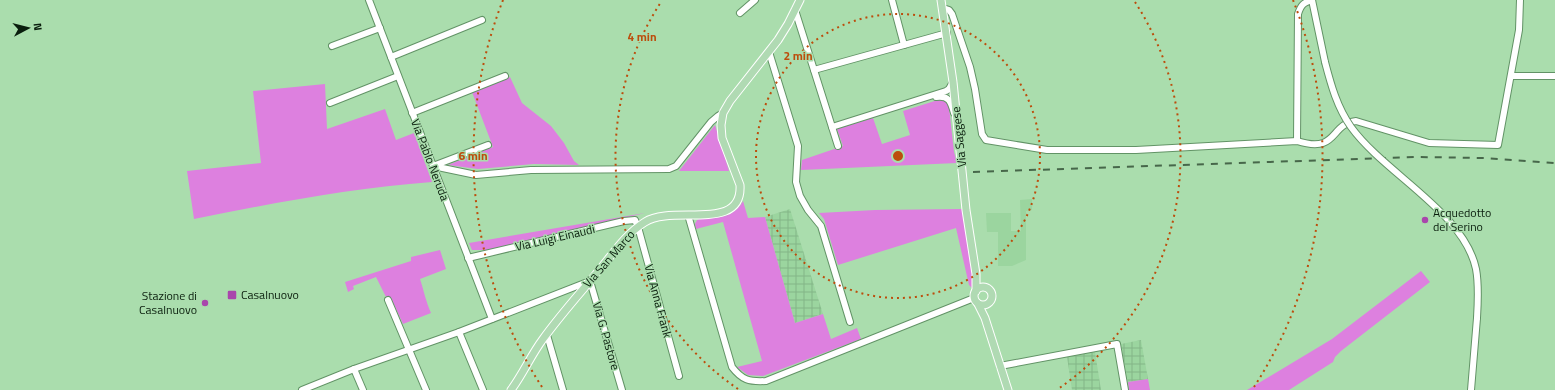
<svg xmlns="http://www.w3.org/2000/svg" width="1555" height="390" font-family="'Titillium Web',sans-serif">
  <style>
    .built { fill: #9bd59f }
    .industrial { fill: url(#industrial-grid) }
    .green { fill: #dd80df }
    .lines { fill: none; stroke-linecap: round; stroke-linejoin: round }
    .minor-casing { stroke: #629366; stroke-width: 8 }
    .major-casing { stroke: #fff; stroke-width: 9 }
    .minor { stroke: #fff; stroke-width: 6 }
    .major { stroke: #b0dab3; stroke-width: 7 }
    .rail { stroke: #47674a; stroke-width: 2; stroke-dasharray: 7 7; stroke-linecap: butt }
    .minor-bridge-casing { stroke: #629366; stroke-width: 8; stroke-linecap: butt }
    .minor-bridge { stroke: #fff; stroke-width: 6 }
    .ring { fill: none; stroke: #bc4d0c; stroke-width: 2; stroke-dasharray: 2 4 }
    .poi-dot { fill: #a946ac; stroke: #aaddad; stroke-width: 1.5 }
    .labels { text-anchor: middle; stroke-width: 3; stroke-linejoin: round; paint-order: stroke }
    .street-label { font-size: 12px; fill: #0a1e0d; stroke: #aaddad }
    .poi-label { font-size: 12px; fill: #0a1e0d; stroke: #aaddad; text-anchor: start }
    .centre { fill: #bc4d0c; stroke: #aaddad; stroke-width: 2 }
    .ring-label { font-size: 12px; text-anchor: middle; font-weight: bold; fill: #bc4d0c; stroke: #aaddad; stroke-width: 3; stroke-linejoin: round; paint-order: stroke }
  </style>
  <defs>
    <pattern id="industrial-grid" width="8" height="8" patternUnits="userSpaceOnUse"><rect width="8" height="8" fill="#9bd59f"/><path d="M0 4h8M4 0v8" fill="none" stroke="#84b688"/></pattern>
  </defs>
  <rect width="100%" height="100%" fill="#aaddad"/>
  <path class="built" d="M1032,199V210L1026,211V260L1012,266H998V232H987L986,213H1011V231H1021L1020,200Z"/>
  <g class="industrial">
    <path d="M790,209L823,314L795,323L765,217Z"/>
    <path d="M1141,340L1148,379L1128,382L1121,344Z"/>
    <path d="M1095,352L1101,390H1072L1067,357Z"/>
  </g>
  <g class="green">
    <path d="M510,77L522,103L551,126L564,143L574,161L579,165L534,164L478,169L448,165L493,147L472,92Z"/>
    <path d="M325,84L327,129L385,109L396,140L414,133L432,182C352,188 273,203 194,219L187,171L261,163L253,91Z"/>
    <path d="M941,99L946,101L949,107L954,152L957,163L801,170L802,160L843,146L837,129L873,118L882,144L910,135L903,111Z"/>
    <path d="M715,125L729,171H679Z"/>
    <path d="M743,201L748,218L765,217L795,323L823,314L831,339L857,328L861,339L763,376L748,375L737,367L762,361L723,222L696,229L695,224L697,220C701,218 705,218 710,218C724,218 736,214 743,201Z"/>
    <path d="M962,209L974,283L973,289L969,285L956,228L838,265L824,219L819,213L875,210Z"/>
    <path d="M645,213L490,250H472L469,243Z"/>
    <path d="M440,250L446,269L420,279C424,291 426,302 431,313L403,324L391,298L387,299L376,277L353,286L354,289L348,292L345,282L411,261V257Z"/>
    <path d="M1421,271L1430,282L1341,351L1335,357L1333,362L1289,390H1247L1332,339Z"/>
    <path d="M1148,379L1150,390H1129L1128,382Z"/>
  </g>
  <g class="lines">
    <g class="minor-casing">
      <g id="minor">
        <path d="M369,0L492,319"/>
        <path d="M892,0L904,45"/>
        <path d="M1312,0L1325,62"/>
        <path d="M943,8L949,10L952,14L970,67L975,89L982,134L986,140L1047,150H1136L1297,141C1339,154 1329,124 1356,121L1429,143L1498,145L1519,30L1520,0"/>
        <path d="M795,10L838,146"/>
        <path d="M740,13L755,0"/>
        <path d="M332,46L380,28"/>
        <path d="M769,52L798,146L796,182L800,196L808,210L821,226L850,322"/>
        <path d="M391,57L482,20"/>
        <path d="M814,70L947,33"/>
        <path d="M1511,76H1555"/>
        <path d="M936,97C949,95 951,102 954,113"/>
        <path d="M330,103L398,76"/>
        <path d="M412,113L505,76"/>
        <path d="M832,127L946,91L949,89L953,82"/>
        <path d="M1297,141L1298,14C1301,5 1303,3 1312,0"/>
        <path d="M433,166L476,175L531,170L669,169L676,166L711,122L718,116L723,113"/>
        <path d="M433,166L488,145"/>
        <path d="M688,215L732,367C742,380 749,382 766,381L974,298"/>
        <path d="M468,258L624,221L635,220L638,227L679,376"/>
        <path d="M388,300L426,390"/>
        <path d="M459,332L483,390"/>
        <path d="M547,335L563,390"/>
        <path d="M1000,366L1117,344L1125,390"/>
        <path d="M354,369L363,390"/>
        <path d="M302,390L354,369L459,332L590,281L622,390"/>
        <path d="M1471,390L1477,318"/>
      </g>
    </g>
    <g class="major-casing">
      <g id="major">
        <path d="M941,0L953,82L966,210L976,274V291"/>
        <circle cx="983" cy="296" r="9"/>
        <path d="M978,304L985,318L1008,390"/>
        <path d="M511,390C523,374 531,355 543,339C561,314 582,291 601,268C614,252 627,233 645,222C673,204 743,233 740,185L722,138L721,125L723,113L730,101L778,40L788,24L800,0"/>
      </g>
    </g>
    <use href="#minor" class="minor"/>
    <use href="#major" class="major"/>
    <path class="rail" d="M973,172L1417,157L1484,158L1555,163"/>
    <g class="minor-bridge-casing">
      <path id="minor-bridge" d="M1325,62C1331,85 1337,107 1351,127C1385,174 1464,212 1476,269C1479,285 1478,302 1477,318"/>
    </g>
    <use href="#minor-bridge" class="minor-bridge"/>
  </g>
  <g class="ring">
    <circle cx="898" cy="156" r="142"/>
    <path d="M738 389A283 283 0 0 1 661 2M1135 2A283 283 0 0 1 1058 389"/>
    <path d="M542 387A425 425 0 0 1 503 0M1293 0A425 425 0 0 1 1254 387"/>
  </g>
  <g class="poi-dot">
    <circle cx="1425" cy="220" r="4"/>
    <rect x="227" y="290" width="10" height="10" rx="2"/>
    <circle cx="205" cy="303" r="4"/>
  </g>
  <g class="labels">
    <g class="street-label">
      <text transform="translate(959 137) rotate(-96)" y="4">Via Saggese</text>
      <text transform="translate(430 160) rotate(69)" y="4">Via Pablo Neruda</text>
      <text transform="translate(555 238) rotate(-13)" y="4">Via Luigi Einaudi</text>
      <text transform="translate(609 259) rotate(-49)" y="4">Via San Marco</text>
      <text transform="translate(658 301) rotate(75)" y="4">Via Anna Frank</text>
      <text transform="translate(606 336) rotate(74)" y="4">Via G. Pastore</text>
    </g>
    <g class="poi-label">
      <text x="1433" y="217">Acquedotto<tspan x="1433" dy="14">del Serino</tspan></text>
      <text x="241" y="299">Casalnuovo</text>
      <text x="197" y="300" text-anchor="end">Stazione di<tspan x="197" dy="14">Casalnuovo</tspan></text>
    </g>
  </g>
  <circle cx="898" cy="156" r="6" class="centre"/>
  <g class="ring-label">
    <text x="642" y="41">4 min</text>
    <text x="798" y="60">2 min</text>
    <text x="473" y="160">6 min</text>
  </g>
  <g transform="translate(28 28) rotate(83)" stroke="#aaddad" stroke-width="3" paint-order="stroke">
  <path d="M0-3L7 15L0 10L-7 15Z" fill="#0a1e0d"/>
  <text y="-6" font-size="11" font-weight="bold" text-anchor="middle" fill="#0a1e0d">N</text>
  </g>
</svg>
